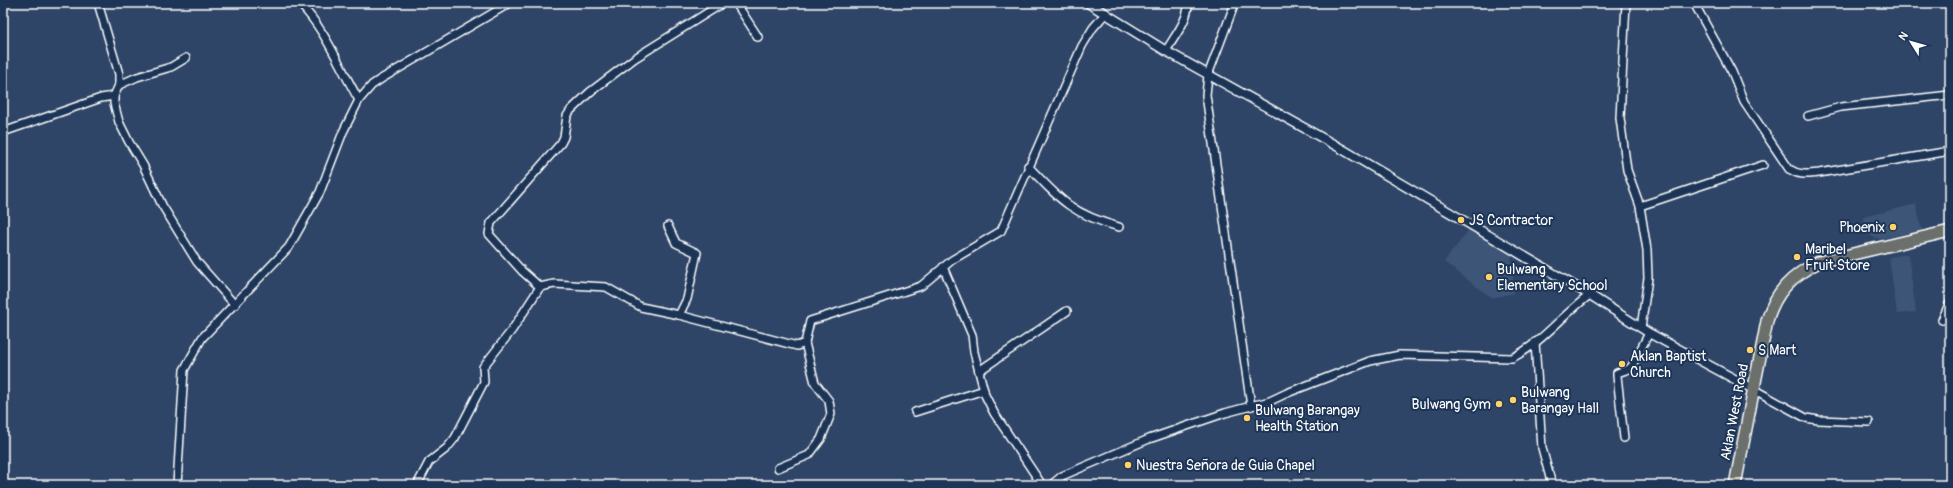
<svg xmlns="http://www.w3.org/2000/svg" width="1953" height="488" font-family="Pangolin,sans-serif">
  <style>
    .built { fill: #3d5477 }
    .lines { fill: none; stroke-linecap: round; stroke-linejoin: round }
    .minor-casing { stroke: #fff; stroke-width: 10 }
    .tertiary-casing { stroke: #fff; stroke-width: 11 }
    .primary-casing { stroke: #fff; stroke-width: 14 }
    .minor { stroke: #1d3557; stroke-width: 7 }
    .tertiary { stroke: #1d3557; stroke-width: 8 }
    .primary { stroke: #6c706d; stroke-width: 11 }
    .poi-dot { fill: #ffd166; stroke: #1d3557; stroke-width: 1.5 }
    .labels { text-anchor: middle; stroke-width: 4; stroke-linejoin: round; paint-order: stroke }
    .poi-label { font-size: 14px; fill: #fff; stroke: #1d3557; text-anchor: start }
    .street-label { font-size: 14px; fill: #fff; stroke: #1d3557 }
  </style>
  <rect width="100%" height="100%" fill="#2e4568"/>
  <filter id="ink" filterUnits="userSpaceOnUse"><feTurbulence type="fractalNoise" baseFrequency=".025" numOctaves="2"/><feDisplacementMap in="SourceGraphic" scale="8" xChannelSelector="R" yChannelSelector="G"/><feConvolveMatrix kernelMatrix="1 2 1 2 8 2 1 2 1" color-interpolation-filters="sRGB"/></filter>
  <g filter="url(#ink)">
    <g class="built">
      <path d="M1916,204L1922,230L1880,239L1865,234L1863,217Z"/>
      <path d="M1471,227L1511,252L1514,293L1492,298L1444,262Z"/>
      <path d="M1908,254L1916,312L1897,314L1889,257Z"/>
    </g>
    <g class="lines">
      <g class="minor-casing">
        <g id="minor">
          <path d="M98,3L119,74V85L114,96V103L119,122L129,142L143,165L162,205L197,262L235,305"/>
          <path d="M299,3C326,30 340,68 359,100"/>
          <path d="M736,3L758,37"/>
          <path d="M1235,3L1208,75L1206,95L1251,406"/>
          <path d="M1626,3L1620,118L1627,170L1640,206"/>
          <path d="M1694,3L1732,72L1744,102L1789,169C1800,176 1807,174 1819,173L1950,151"/>
          <path d="M1166,51C1174,37 1189,19 1188,3"/>
          <path d="M119,85L137,77L171,67L186,58"/>
          <path d="M1808,116L1841,107L1950,95"/>
          <path d="M6,131L101,98L114,96"/>
          <path d="M1028,166C1060,200 1072,214 1119,227"/>
          <path d="M668,226L676,243L697,253L687,299L679,315"/>
          <path d="M943,267L972,335L974,352L985,395L994,413L1042,485"/>
          <path d="M540,287L522,271L489,234L491,223L561,143L564,137L567,116L571,110L590,92L635,58L723,3"/>
          <path d="M1942,320L1950,302"/>
          <path d="M1641,328L1648,278L1647,250L1640,206L1763,165"/>
          <path d="M1535,342L1542,448L1552,485"/>
          <path d="M979,371L1067,311"/>
          <path d="M1753,389L1806,418L1818,420L1869,422"/>
          <path d="M915,412L984,390"/>
          <path d="M1624,438L1617,376V373L1629,369L1632,366L1649,333"/>
          <path d="M778,468L809,455L821,439L831,414L829,401L815,383L805,343"/>
          <path d="M177,485L184,370L202,338L289,247L320,192L343,132L359,100L372,85L381,79L510,3"/>
          <path d="M417,485L429,462L447,448L455,438L484,382L483,367L512,330L540,287L554,284L606,287L641,307L679,315L797,346L805,343L810,321L921,286L952,260L1001,231L1082,46L1093,28L1106,13"/>
          <path d="M1051,485L1062,476L1149,439L1225,413L1270,401L1287,393L1370,361L1400,355L1512,358C1541,344 1563,314 1590,295"/>
        </g>
      </g>
      <g class="tertiary-casing">
        <path id="tertiary" d="M1088,3L1166,51L1342,149L1590,295L1649,333L1753,389"/>
      </g>
      <g class="primary-casing">
        <path id="primary" d="M1735,485L1767,321C1775,292 1792,275 1819,262L1950,231"/>
      </g>
      <use href="#minor" class="minor"/>
      <use href="#tertiary" class="tertiary"/>
      <use href="#primary" class="primary"/>
    </g>
  </g>
  <g class="poi-dot">
    <circle cx="1461" cy="220" r="4"/>
    <circle cx="1893" cy="227" r="4"/>
    <circle cx="1797" cy="257" r="4"/>
    <circle cx="1489" cy="277" r="4"/>
    <circle cx="1750" cy="350" r="4"/>
    <circle cx="1622" cy="364" r="4"/>
    <circle cx="1513" cy="400" r="4"/>
    <circle cx="1499" cy="404" r="4"/>
    <circle cx="1247" cy="418" r="4"/>
    <circle cx="1128" cy="465" r="4"/>
  </g>
  <g class="labels">
    <g class="poi-label">
      <text x="1469" y="225">JS Contractor</text>
      <text x="1885" y="232" text-anchor="end">Phoenix</text>
      <text x="1805" y="254">Maribel<tspan x="1805" dy="16">Fruit Store</tspan></text>
      <text x="1497" y="274">Bulwang<tspan x="1497" dy="16">Elementary School</tspan></text>
      <text x="1758" y="355">S Mart</text>
      <text x="1630" y="361">Aklan Baptist<tspan x="1630" dy="16">Church</tspan></text>
      <text x="1521" y="397">Bulwang<tspan x="1521" dy="16">Barangay Hall</tspan></text>
      <text x="1491" y="409" text-anchor="end">Bulwang Gym</text>
      <text x="1255" y="415">Bulwang Barangay<tspan x="1255" dy="16">Health Station</tspan></text>
      <text x="1136" y="470">Nuestra Señora de Guia Chapel</text>
    </g>
    <g class="street-label">
      <text transform="translate(1734 412) rotate(-79)" y="5">Aklan West Road</text>
    </g>
  </g>
  <rect width="1953" height="488" fill="none" stroke="#1d3557" stroke-width="16"/>
  <rect x="8" y="8" width="1937" height="472" fill="none" stroke="#fff" stroke-width="1.5" filter="url(#ink)"/>
  <g transform="translate(1911 42) rotate(307)" stroke="#1d3557" stroke-width="3" paint-order="stroke">
  <path d="M0-3L7 15L0 10L-7 15Z" fill="#ffffff"/>
  <text y="-6" font-size="11" font-weight="bold" text-anchor="middle" fill="#ffffff">N</text>
  </g>
</svg>
